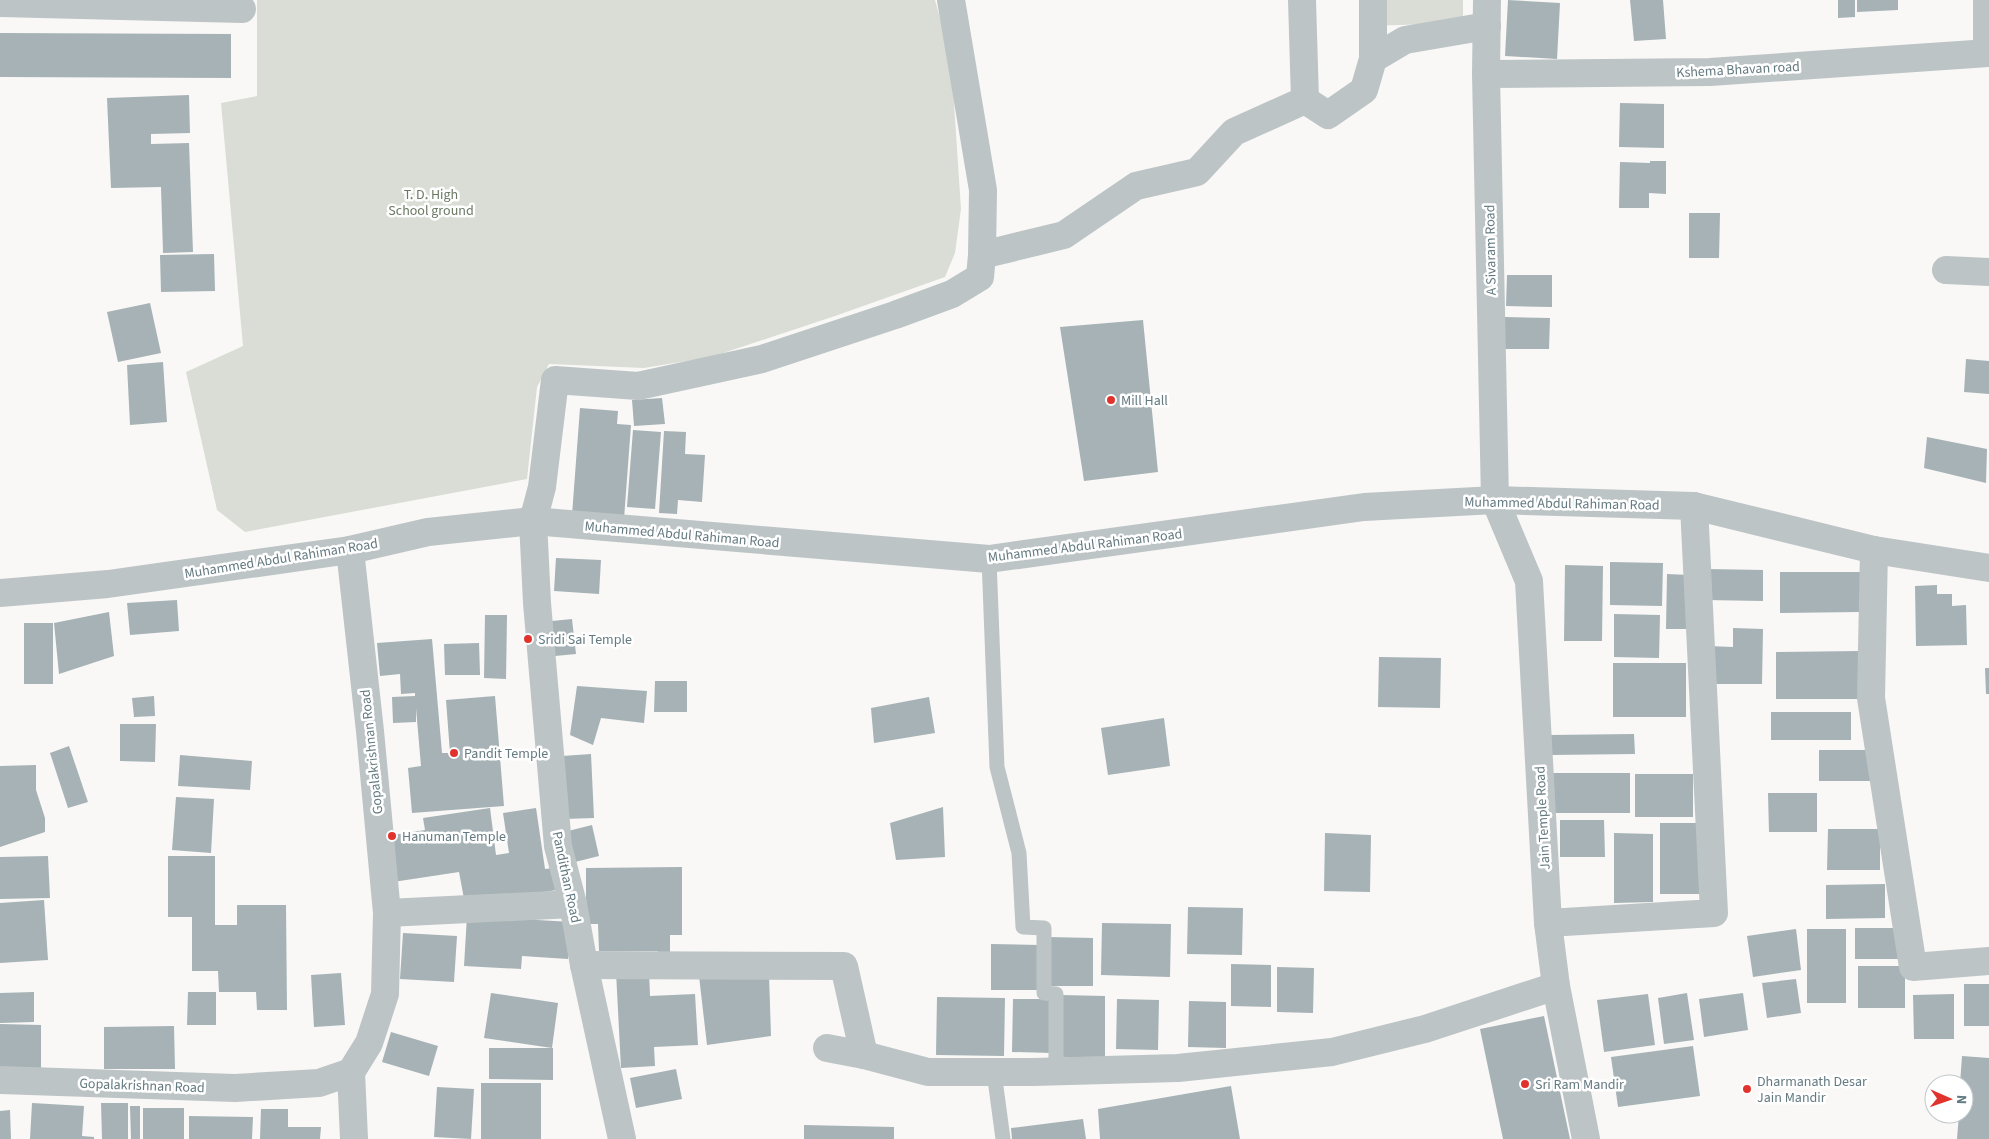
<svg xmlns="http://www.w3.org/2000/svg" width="1989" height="1139" font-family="'Source Sans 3',sans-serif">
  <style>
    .green { fill: #daddd5 }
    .building { fill: #a6b2b5 }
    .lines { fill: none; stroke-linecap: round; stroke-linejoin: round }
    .service { stroke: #bdc4c6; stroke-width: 15 }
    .minor { stroke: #bdc4c6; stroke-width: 28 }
    .poi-dot { fill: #e1332e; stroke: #fff; stroke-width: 2 }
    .labels { text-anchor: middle; stroke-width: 5; stroke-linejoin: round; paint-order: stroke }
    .street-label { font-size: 14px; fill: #647a81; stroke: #fff }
    .park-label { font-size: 14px; fill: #6b7963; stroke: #fff }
    .poi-label { font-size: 14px; fill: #647a81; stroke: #fff; text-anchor: start }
  </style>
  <rect width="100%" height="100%" fill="#f9f8f6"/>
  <g class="green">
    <path d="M257,0H935L951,58L961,209L955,253L945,277L835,316L711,357L644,368L549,364L537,387L527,479L245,532L217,510L186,372L243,346L221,103L257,96Z"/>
    <path d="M1365,0H1463V23L1366,26Z"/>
  </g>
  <g class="building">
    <path d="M1508,0L1560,3L1557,59L1505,56Z"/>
    <path d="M1630,0H1663L1666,39L1634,41Z"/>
    <path d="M1838,0H1855V17L1838,18Z"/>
    <path d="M1857,0H1898V10L1857,12Z"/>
    <path d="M0,33L231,34V78L0,77Z"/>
    <path d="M189,95L190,133L151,134V144L189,143L193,252L163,253L161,187L111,188L107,98Z"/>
    <path d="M1620,103L1664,104V148L1619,147Z"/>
    <path d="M1650,161H1666V194L1649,193V208H1619L1620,162L1650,163Z"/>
    <path d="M1689,213H1720L1719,258H1689Z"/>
    <path d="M214,254L215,291L161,292L160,255Z"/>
    <path d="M1507,275H1552V307L1506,306Z"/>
    <path d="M150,303L161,353L118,362L107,312Z"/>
    <path d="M1504,317L1550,318L1549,349H1504Z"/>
    <path d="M1143,320L1158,472L1084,481L1060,327Z"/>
    <path d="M1966,359L1989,361V394L1964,392Z"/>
    <path d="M163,362L167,422L130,425L127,365Z"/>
    <path d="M662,398L665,424L634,426L632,400Z"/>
    <path d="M580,408L618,411L617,424L631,425L624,519L572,515Z"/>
    <path d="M633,430L661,432L655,509L627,507Z"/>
    <path d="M664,431L686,432L685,454L705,455L702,502L678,500L677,514L659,513Z"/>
    <path d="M1927,437L1987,449L1986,483L1924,468Z"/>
    <path d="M556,558L601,560L599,594L554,591Z"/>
    <path d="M1610,562L1663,563L1662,606L1610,605Z"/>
    <path d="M1565,565L1603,566L1602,641H1564Z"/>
    <path d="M1706,569L1763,570V601L1706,600Z"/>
    <path d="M1780,572H1860V612L1780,613Z"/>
    <path d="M1667,574L1689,575L1688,629H1666Z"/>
    <path d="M1937,585V594H1952V606L1966,605L1967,645L1916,646L1915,586Z"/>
    <path d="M177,600L179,631L130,635L127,603Z"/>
    <path d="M109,612L114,656L59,674L54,623Z"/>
    <path d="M1614,614L1660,615L1659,658L1614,657Z"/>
    <path d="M485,615H507L506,679L484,678Z"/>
    <path d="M572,619L576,654L555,656L552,621Z"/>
    <rect x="24" y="623" width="29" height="61"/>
    <path d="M1733,628L1763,629L1762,684H1707L1708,646L1733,647Z"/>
    <path d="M432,639L442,753H450L446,700L495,696L504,806L412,813L408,768L421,766L416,708V722L393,723L392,697L415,696V693L401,694L400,674L380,676L377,643Z"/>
    <path d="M479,643L480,675H445L444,644Z"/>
    <path d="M1860,651L1861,699H1776V652Z"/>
    <path d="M1379,657L1441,658L1440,708L1378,707Z"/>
    <rect x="1613" y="663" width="73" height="54"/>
    <path d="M1985,668H1989V694H1986Z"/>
    <path d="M655,681H687V712H654Z"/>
    <path d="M577,686L647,691L644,723L601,718L593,745L570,735Z"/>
    <path d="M154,696L155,716L134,717L132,698Z"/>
    <path d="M929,697L935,733L874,743L871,708Z"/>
    <rect x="1771" y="712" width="80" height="28"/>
    <path d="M1164,718L1170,766L1108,775L1101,728Z"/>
    <path d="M120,724H156L155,762L120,761Z"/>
    <path d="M1634,734L1635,754L1550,755V735Z"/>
    <path d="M69,746L88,802L68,808L50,753Z"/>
    <rect x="1819" y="750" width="52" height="31"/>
    <path d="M591,754L594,818L564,819L562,756Z"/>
    <path d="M180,755L252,761L250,790L178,786Z"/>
    <path d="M36,765V790L45,818V832L0,847V766Z"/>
    <rect x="1553" y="773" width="77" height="40"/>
    <rect x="1635" y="774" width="58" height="43"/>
    <path d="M1768,793H1817V832H1769Z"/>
    <path d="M176,797L214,799L211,853L172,850Z"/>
    <path d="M943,807L945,857L896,860L890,823Z"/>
    <path d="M490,808L496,855L509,853L503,813L536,808L545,869L554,868L557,890L465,904L459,872L393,882L386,836L425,830L423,818Z"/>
    <path d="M1560,820H1604L1605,857H1560Z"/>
    <rect x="1660" y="823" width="44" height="71"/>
    <path d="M592,825L599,856L575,862L568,831Z"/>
    <path d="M1828,829H1880V870H1827Z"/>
    <path d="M1325,833L1371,835L1370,892L1324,891Z"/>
    <path d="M1614,833L1653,834V902L1614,903Z"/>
    <path d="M48,856L50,898L0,899V857Z"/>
    <path d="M168,856H215V925H237V905H286L287,1010H257L256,992H219L218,971H192V917H168Z"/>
    <path d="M682,867V935H670V961L657,960L658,951H599L598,924H586V868Z"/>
    <path d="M1885,884V918L1826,919V885Z"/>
    <path d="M44,900L48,960L0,963V903Z"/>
    <path d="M1188,907L1243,908L1242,955L1187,954Z"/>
    <path d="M467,916L571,922L568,959L522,956L521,969L464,966Z"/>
    <path d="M1102,923L1171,924L1170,977L1101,975Z"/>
    <rect x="1855" y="928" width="45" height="31"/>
    <path d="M1796,929L1801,970L1753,977L1747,936Z"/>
    <rect x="1807" y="929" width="39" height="74"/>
    <path d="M403,933L457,936L454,982L400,979Z"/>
    <path d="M1048,937L1093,938V986H1047Z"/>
    <path d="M991,944L1040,945L1039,990H991Z"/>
    <path d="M1231,964L1271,965V1007L1231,1006Z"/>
    <rect x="1858" y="966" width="47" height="42"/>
    <path d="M1277,967L1314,968L1313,1013L1277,1012Z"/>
    <path d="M649,970L650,996L695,994L698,1045L654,1047L655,1066L621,1068L616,972Z"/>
    <path d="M341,973L345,1025L314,1027L311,975Z"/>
    <path d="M769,975L771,1036L707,1045L699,976Z"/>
    <path d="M1796,979L1801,1013L1767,1018L1762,983Z"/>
    <rect x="1964" y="984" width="25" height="42"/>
    <path d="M34,992V1022L0,1023V993Z"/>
    <path d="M188,992H216V1025H187Z"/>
    <path d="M491,993L558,1003L552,1048L484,1038Z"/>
    <path d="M1687,993L1694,1040L1664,1044L1658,998Z"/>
    <path d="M1743,993L1748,1030L1704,1037L1699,999Z"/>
    <path d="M1648,994L1655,1045L1604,1052L1597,1000Z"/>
    <path d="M1954,994V1039H1914L1913,995Z"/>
    <path d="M1061,995L1105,996V1058L1060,1057Z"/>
    <path d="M937,997L1005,998L1004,1056L936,1055Z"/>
    <path d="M1013,999H1052V1053L1012,1052Z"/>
    <path d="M1117,999L1159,1000L1158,1050L1116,1049Z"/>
    <path d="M1189,1001L1226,1002V1048L1188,1047Z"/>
    <path d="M1544,1016L1570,1139H1503L1480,1029Z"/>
    <path d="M0,1024L41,1025V1069L0,1068Z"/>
    <path d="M174,1026L175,1069H104V1027Z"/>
    <path d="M391,1032L438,1046L429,1076L382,1062Z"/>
    <path d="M1693,1046L1700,1096L1618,1107L1611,1057Z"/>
    <path d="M489,1048H553V1080L489,1079Z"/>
    <path d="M1962,1056L1989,1058V1139H1957L1959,1114H1964V1084H1960Z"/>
    <path d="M676,1069L682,1099L636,1108L630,1078Z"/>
    <rect x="481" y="1083" width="60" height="56"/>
    <path d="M1231,1086L1240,1139H1100L1098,1109Z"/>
    <path d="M437,1087L474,1089L471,1139L434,1137Z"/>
    <path d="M32,1103L84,1106L82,1136L94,1137V1139H30Z"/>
    <path d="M101,1103H128V1139H102Z"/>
    <path d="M130,1106H140V1139H131Z"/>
    <rect x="143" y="1108" width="41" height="31"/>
    <path d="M261,1109H288V1127H321L320,1139H260Z"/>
    <path d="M10,1110L11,1139H0V1111Z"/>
    <path d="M189,1116L253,1117L252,1139H189Z"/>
    <path d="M1083,1119L1086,1139H1012L1011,1128Z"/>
    <path d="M804,1125L894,1127V1139H804Z"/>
  </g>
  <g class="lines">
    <g class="service">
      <path d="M989,559L997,767L1019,853L1023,927L1044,928V993L1056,994V1071"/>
      <path d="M994,1072L1003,1139"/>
    </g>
    <g class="minor">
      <path d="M1487,0L1486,74L1495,500L1529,581L1548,923L1556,986L1586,1139"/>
      <path d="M1987,0V53"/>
      <path d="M0,3L242,9"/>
      <path d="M1373,59V0"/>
      <path d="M1486,74L1710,72L1989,53"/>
      <path d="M1305,100L1328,115L1364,90L1373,59L1405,40L1487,26"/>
      <path d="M982,255L1064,235L1136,186L1197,172L1234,132L1305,100L1302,0"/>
      <path d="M1946,270L1989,272"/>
      <path d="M1874,550L1871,698L1913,967L1989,961"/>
      <path d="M0,593L108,584L350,550L428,532L533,521L989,559L1364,507L1495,500L1694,506L1874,550L1989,568"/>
      <path d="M387,913L573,904"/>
      <path d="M1548,923L1714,913L1694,506"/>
      <path d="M584,965L844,966L864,1055"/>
      <path d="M827,1048L864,1055L928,1072H1033L1178,1068L1332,1052L1425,1029L1556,986"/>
      <path d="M351,1072L354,1139"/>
      <path d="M0,1080L235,1088L319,1083L351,1072L369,1043L385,994L387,913L370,731L350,550"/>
      <path d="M622,1139L584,965L573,904L558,846L537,603L533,521L542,487L555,380L638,386L762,359L895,315L952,294L980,277L982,255L983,190L951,0"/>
    </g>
  </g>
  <g class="poi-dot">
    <circle cx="1111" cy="400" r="5"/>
    <circle cx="528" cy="639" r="5"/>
    <circle cx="454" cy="753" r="5"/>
    <circle cx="392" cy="836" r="5"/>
    <circle cx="1525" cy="1084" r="5"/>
    <circle cx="1747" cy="1089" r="5"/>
  </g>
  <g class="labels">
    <g class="street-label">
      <text transform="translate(1738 69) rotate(-3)" y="5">Kshema Bhavan road</text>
      <text transform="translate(1490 250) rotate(-91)" y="5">A Sivaram Road</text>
      <text transform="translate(1562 503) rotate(1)" y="5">Muhammed Abdul Rahiman Road</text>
      <text transform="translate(682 534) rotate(5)" y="5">Muhammed Abdul Rahiman Road</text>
      <text transform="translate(1085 545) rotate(-7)" y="5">Muhammed Abdul Rahiman Road</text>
      <text transform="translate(281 558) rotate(-9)" y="5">Muhammed Abdul Rahiman Road</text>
      <text transform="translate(371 752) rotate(-96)" y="5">Gopalakrishnan Road</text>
      <text transform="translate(1542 818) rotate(-93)" y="5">Jain Temple Road</text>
      <text transform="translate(567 877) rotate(78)" y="5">Pandithan Road</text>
      <text transform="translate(142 1085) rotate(2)" y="5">Gopalakrishnan Road</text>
    </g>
    <g class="park-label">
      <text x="431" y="199">T. D. High<tspan x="431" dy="16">School ground</tspan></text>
    </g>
    <g class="poi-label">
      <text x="1121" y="405">Mill Hall</text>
      <text x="538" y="644">Sridi Sai Temple</text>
      <text x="464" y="758">Pandit Temple</text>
      <text x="402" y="841">Hanuman Temple</text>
      <text x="1757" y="1086">Dharmanath Desar<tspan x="1757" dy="16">Jain Mandir</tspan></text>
      <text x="1535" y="1089">Sri Ram Mandir</text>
    </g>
  </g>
  <g transform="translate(1949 1099) rotate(92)"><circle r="24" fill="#ffffff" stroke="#c1cacd"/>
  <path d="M0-4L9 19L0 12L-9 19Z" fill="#e1332e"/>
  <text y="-8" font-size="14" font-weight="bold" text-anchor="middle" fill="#647a81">N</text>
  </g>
</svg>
